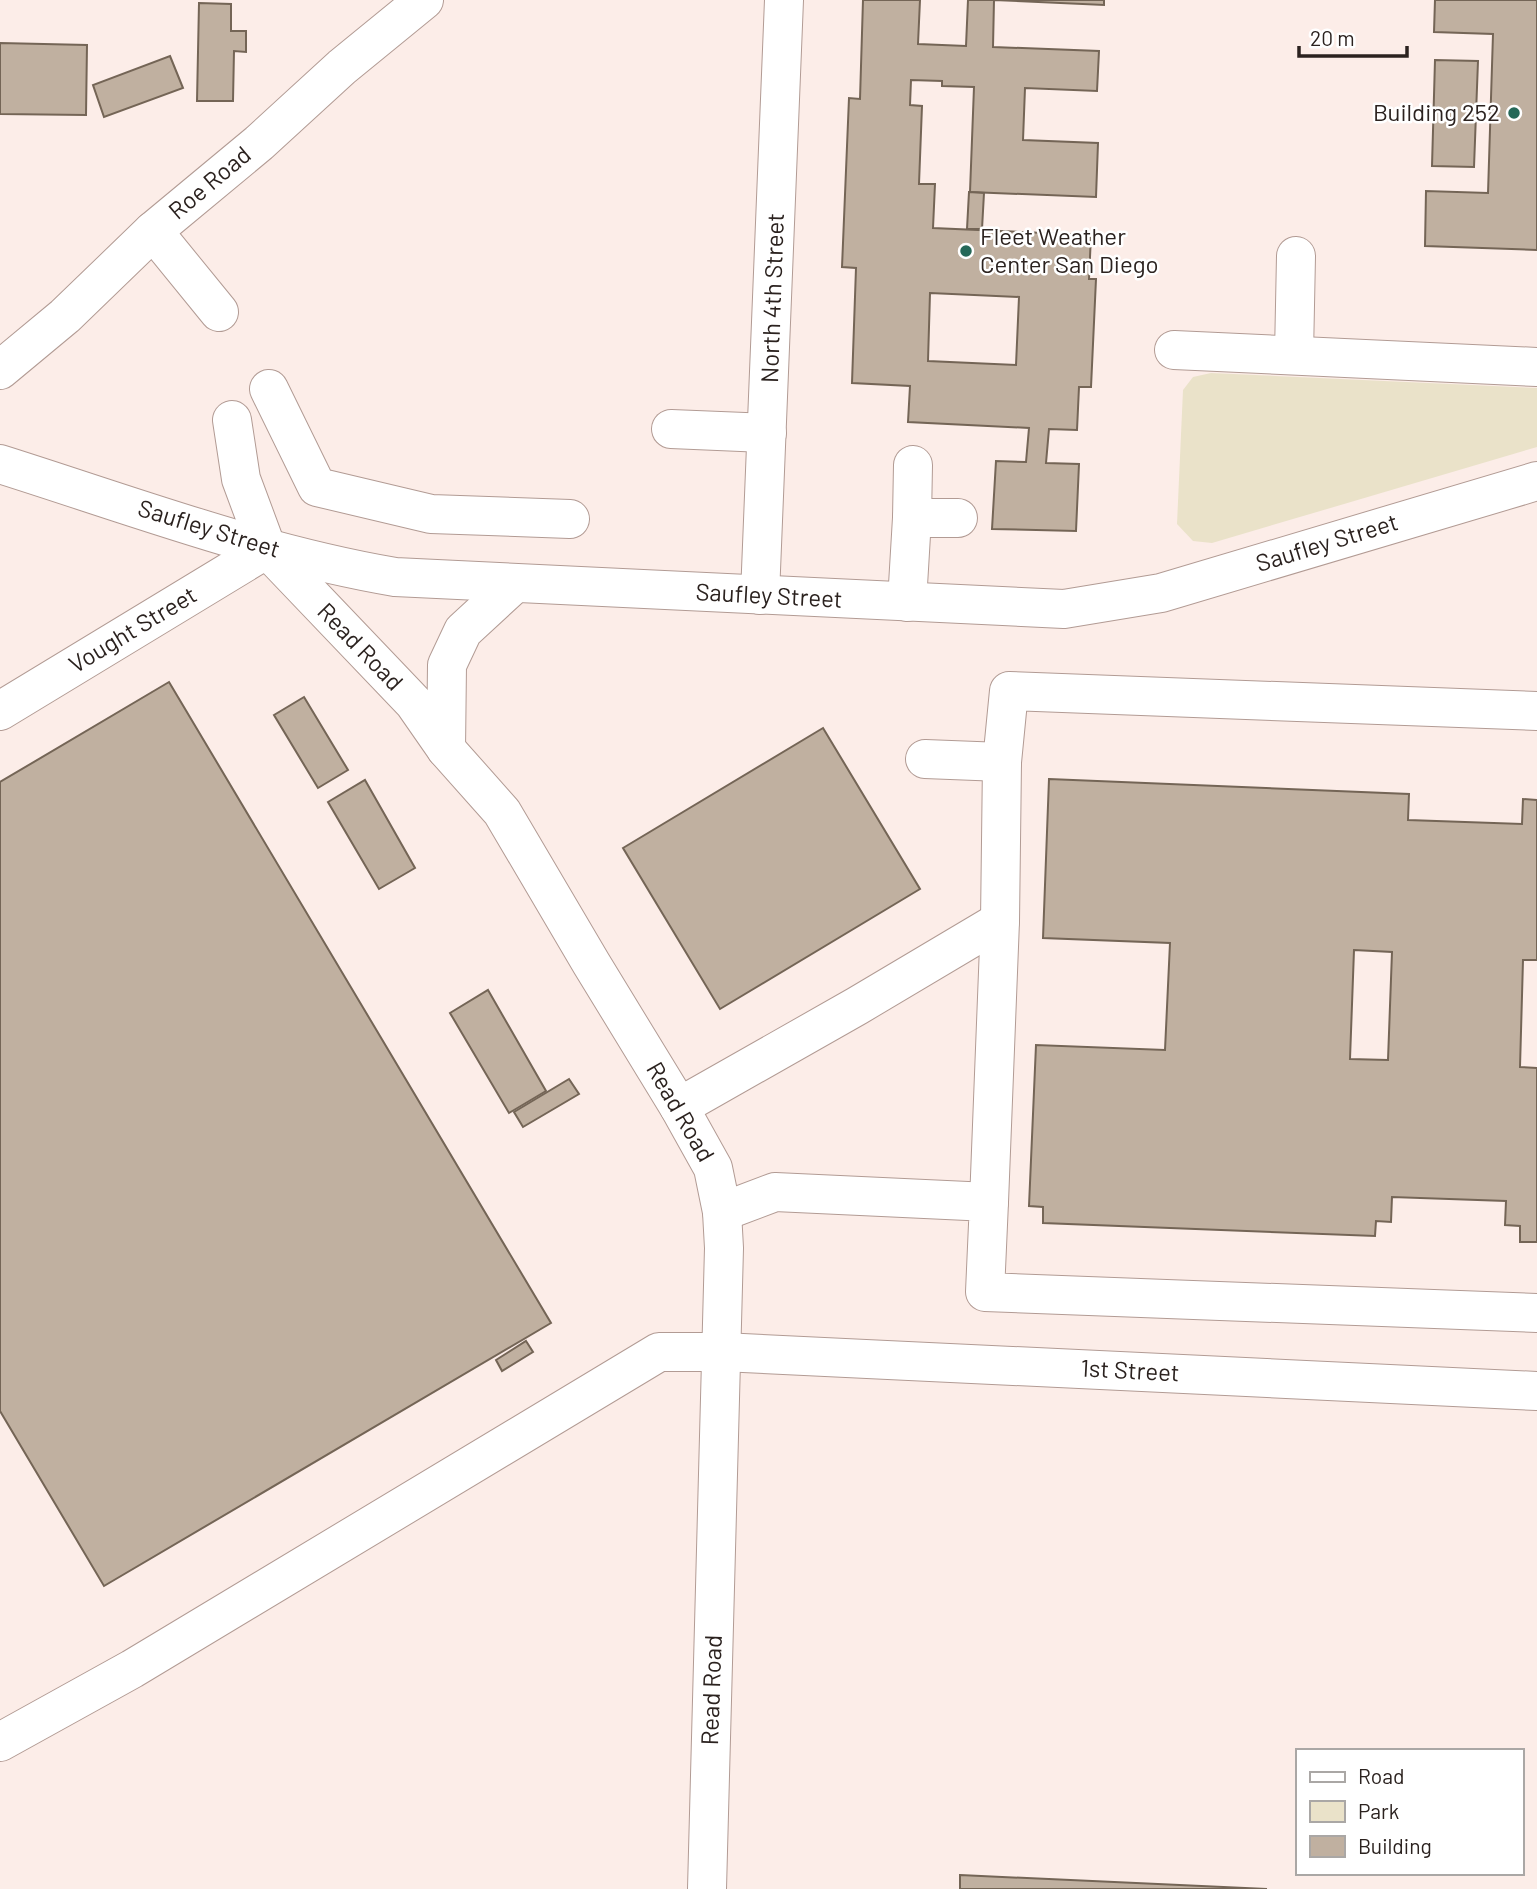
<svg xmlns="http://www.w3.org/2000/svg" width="1537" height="1889" font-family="Barlow,sans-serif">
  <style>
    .green { fill: #eae2c9 }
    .building { fill: #c0b0a0; stroke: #746556; stroke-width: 2; fill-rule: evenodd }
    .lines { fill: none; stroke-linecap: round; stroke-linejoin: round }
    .minor-casing { stroke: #b29b94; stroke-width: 40 }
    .minor { stroke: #fff; stroke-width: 38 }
    .poi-dot { fill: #256858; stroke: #fff; stroke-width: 2.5 }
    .labels { text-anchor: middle; stroke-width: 5; stroke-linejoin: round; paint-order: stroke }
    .poi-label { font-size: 24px; fill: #2b221f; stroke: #fff; text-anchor: end }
    .street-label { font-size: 24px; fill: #2b221f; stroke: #fff }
  </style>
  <rect width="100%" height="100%" fill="#fcede8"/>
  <path class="green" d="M1211,373L1537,388V447L1212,543L1193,541L1177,524L1183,390L1193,377Z"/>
  <g class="building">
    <path d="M863,0H920L918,44L966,46L968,0H1104V5L994,0L993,47L1099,51L1097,91L1025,88L1023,140L1098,143L1096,197L970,192L974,87L942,86V81L911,80L910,105L922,106L919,184H935L933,228L1091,235L1089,279H1096L1091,387H1079L1077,430L1049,429L1046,463L1079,464L1076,531L992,529L996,461L1026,462L1029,428L908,422L910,386L852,383L856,268L842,267L849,98L860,99ZM930,293L1019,297L1016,365L928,361Z"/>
    <path d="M1435,0H1537V250L1425,246L1426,191L1488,193L1493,34L1434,32Z"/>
    <path d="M199,3L231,4V31H246V52L234,51L233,101H197Z"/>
    <path d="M0,43L87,45L86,115L0,114Z"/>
    <path d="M170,56L183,88L104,117L93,85Z"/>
    <path d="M1435,60L1478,61L1474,167L1432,166Z"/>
    <path d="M969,192L984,193L982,229H967Z"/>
    <path d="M169,682L551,1323L104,1586L0,1411V782Z"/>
    <path d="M304,697L348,770L318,788L274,715Z"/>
    <path d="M823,728L920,889L720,1009L623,848Z"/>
    <path d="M1049,779L1409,794L1408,820L1522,824L1523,799L1537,800V960H1523L1520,1067L1537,1068V1242H1520V1226L1505,1225L1506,1201L1392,1197L1391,1222L1376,1221L1375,1236L1043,1223V1207L1029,1206L1036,1045L1165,1050L1170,943L1043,938ZM1354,950L1392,952L1388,1060L1350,1059Z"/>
    <path d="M365,780L415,868L379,889L328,802Z"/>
    <path d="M488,990L546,1091L509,1113L450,1013Z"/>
    <path d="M569,1079L579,1094L523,1127L514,1112Z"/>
    <path d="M526,1341L533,1352L502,1371L496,1360Z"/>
    <path d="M960,1875L1267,1889H960Z"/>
  </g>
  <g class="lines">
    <g class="minor-casing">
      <g id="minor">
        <path d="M153,231L219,312"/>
        <path d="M1174,350L1537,367"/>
        <path d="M1294,354L1296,256"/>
        <path d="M0,370L65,316L153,231L259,143L342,67L424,0"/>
        <path d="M269,389L317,487L431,514L570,519"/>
        <path d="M232,420L241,479L267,549L414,703L446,749L502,812L591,963L679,1107L713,1168L722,1212L724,1248L707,1889"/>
        <path d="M671,429L767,433"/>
        <path d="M0,464C130,505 260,554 395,577L1064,609L1161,593L1537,481"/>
        <path d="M913,465L912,518H958"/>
        <path d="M760,595L784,0"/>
        <path d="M907,602L912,518"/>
        <path d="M0,711L267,549"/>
        <path d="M446,749L447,665L463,631L514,584"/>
        <path d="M925,759L1002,762"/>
        <path d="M679,1107L857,1006L1000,921"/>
        <path d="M989,1202L1000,921L1002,762L1009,691L1537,711"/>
        <path d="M722,1212L775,1192L989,1202L985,1292L1537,1313"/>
        <path d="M0,1742L132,1669L659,1352H722L1537,1391"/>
      </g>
    </g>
    <use href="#minor" class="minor"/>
  </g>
  <g class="poi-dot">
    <circle cx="1514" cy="113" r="7"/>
    <circle cx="966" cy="251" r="7"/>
  </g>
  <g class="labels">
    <g class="poi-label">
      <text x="1500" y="121">Building 252</text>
      <text x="980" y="245" text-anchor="start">Fleet Weather<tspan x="980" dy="28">Center San Diego</tspan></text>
    </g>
    <g class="street-label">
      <text transform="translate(210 183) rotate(-40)" y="8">Roe Road</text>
      <text transform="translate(773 298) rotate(-88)" y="8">North 4th Street</text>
      <text transform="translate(209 529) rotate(17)" y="8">Saufley Street</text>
      <text transform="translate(1327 543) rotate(-17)" y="8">Saufley Street</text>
      <text transform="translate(769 596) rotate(3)" y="8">Saufley Street</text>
      <text transform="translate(133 630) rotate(-31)" y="8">Vought Street</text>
      <text transform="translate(360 647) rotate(46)" y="8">Read Road</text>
      <text transform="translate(680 1112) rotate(60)" y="8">Read Road</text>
      <text transform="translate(1130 1371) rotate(3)" y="8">1st Street</text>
      <text transform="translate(712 1690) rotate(-88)" y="8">Read Road</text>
    </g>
  </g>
  <rect x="1296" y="1749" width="228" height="126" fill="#ffffff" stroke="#aaa7a5" stroke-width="2"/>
  <rect x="1310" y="1772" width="35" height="10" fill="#ffffff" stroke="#aaa7a5" stroke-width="2"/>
  <text x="1358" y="1784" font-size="21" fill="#2b221f">Road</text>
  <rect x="1310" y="1801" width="35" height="21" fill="#eae2c9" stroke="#aaa7a5" stroke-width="2"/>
  <text x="1358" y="1819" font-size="21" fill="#2b221f">Park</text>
  <rect x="1310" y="1836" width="35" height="21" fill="#c0b0a0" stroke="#aaa7a5" stroke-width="2"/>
  <text x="1358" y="1854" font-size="21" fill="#2b221f">Building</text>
  <path d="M1299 46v10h108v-10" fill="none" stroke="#2b221f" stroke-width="3.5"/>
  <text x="1310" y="46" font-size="21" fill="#2b221f" stroke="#ffffff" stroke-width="5" paint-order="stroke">20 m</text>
</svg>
